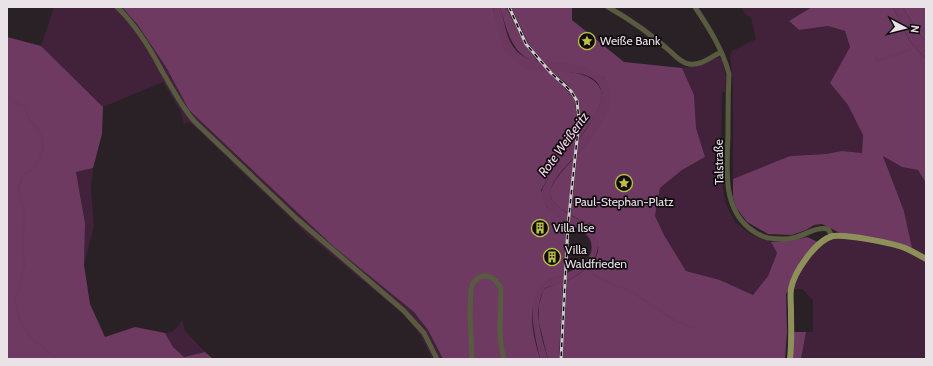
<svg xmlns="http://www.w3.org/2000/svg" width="933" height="366" font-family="Cabin,sans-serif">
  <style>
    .built { fill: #382833 }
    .green { fill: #42213a }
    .forest { fill: #6e3a61 }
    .water { fill: #6c385f }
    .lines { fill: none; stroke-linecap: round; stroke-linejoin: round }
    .stream { stroke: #6c385f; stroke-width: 1.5 }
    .minor { stroke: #595b40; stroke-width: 5 }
    .major { stroke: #8d9159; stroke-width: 6 }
    .rail-casing { stroke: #cfc8cd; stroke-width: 3 }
    .rail { stroke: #100c0f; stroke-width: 1.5; stroke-dasharray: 4.5; stroke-linecap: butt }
    .labels { text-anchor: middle; stroke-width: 3.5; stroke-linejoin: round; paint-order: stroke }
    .poi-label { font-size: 12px; fill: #e9e2e7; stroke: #100c0f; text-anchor: start }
    .street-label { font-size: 12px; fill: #e9e2e7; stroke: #100c0f }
    .water-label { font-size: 13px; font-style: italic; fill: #f8d6ed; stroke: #100c0f }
  </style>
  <rect width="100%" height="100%" fill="#2a2127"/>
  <path class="built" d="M506,7H511L523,35L539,58L551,71L572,90L578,101L580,111L581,120L571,212L562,359H559L563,284L568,211L577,120L569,92L549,74L525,45Z"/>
  <g class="green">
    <path d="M54,7H122L124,9L137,24L166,67L189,110L334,247L414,312L428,330L443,359H432C424,339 418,331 404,315L308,235L193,125L189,122L184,124L181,112L163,82L103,107L41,46Z"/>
    <path d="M741,7H812L789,22L799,30L828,26L845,31L850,47L830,83L848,105L863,135L862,153L842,151L826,154L790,156L733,179V83L730,56L732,51L756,39L751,18L745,14Z"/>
    <path d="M714,58H720L723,60L726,79L725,92H722L721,136L723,187L725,202L735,222L750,234L771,242L777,252L768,276L753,295L720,280L686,271L664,235L655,216L660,188L682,170L705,157L696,128L694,95L682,68L702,65Z"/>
    <path d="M883,155L902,167L918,170L926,183V257L912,248L904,211Z"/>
    <path d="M93,168L91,189L94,226L84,265L85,223L76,171Z"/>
    <path d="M838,238H847L901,248L926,262V359H801L806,332H813V300L802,289H794C799,273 809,253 823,243C828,240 833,239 838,238Z"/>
    <path d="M182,320L185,331L205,352L184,357L173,347L165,333C174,333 178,327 182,320Z"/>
  </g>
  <g class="forest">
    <path d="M122,7H493L501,38L536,70L547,71L569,92L575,101L577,120L575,144L558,161L541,190L547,207L567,223L564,275C558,277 548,279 544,284C525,305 533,335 540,359H443L428,330L414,312L334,247L189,110L166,67L137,24Z"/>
    <path d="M500,7H506L525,45L538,62C511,57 507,29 500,7Z"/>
    <path d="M511,7H572V20L624,62L682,68L694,95L696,128L705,157L682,170L660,188L655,216L664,235L686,271L720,280L753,295L768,276L777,253L771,242L795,240L807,237L818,242L786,294L787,332L785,359H562L567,281C578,276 595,264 598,251C599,245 597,241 595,236C593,228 594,229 587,224L592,223L582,221L571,215L577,155L586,144L598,127L605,78L578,66L560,63H543L528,43Z"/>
    <path d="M812,7H893L909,40L926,60V183L918,170L902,167L883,156L904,211L912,248L840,233L822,224L814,225L806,230L792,235L768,234L747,222L741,214L736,207L733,197V179L790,156L826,154L842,151L862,153L863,135L848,105L830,83L850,47L845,31L828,26L799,30L789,21Z"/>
    <path d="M903,7H926V42L915,28Z"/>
    <path d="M7,37L41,46L103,107L102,134L93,168L76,172L85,223L84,265L90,304L105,337L135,327L165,333L173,347L184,357L205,352L213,359H7Z"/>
    <path d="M551,71C568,71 601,73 602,96C602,107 585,131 578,140C580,123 584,105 572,90C567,83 558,77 551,71Z"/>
    <path d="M574,158L568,213C562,209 551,203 550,195C549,184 567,166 574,158Z"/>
    <path d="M563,282L559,359H548L539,323V305L543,291L546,288Z"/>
    <path d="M794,332H806L801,359H793Z"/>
  </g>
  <g class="water">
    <path d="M493,7H500C504,18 505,32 511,43C525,69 554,59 577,65C587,68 597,73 605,78C607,83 611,91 611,96C611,111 595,134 586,145C577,156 542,185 552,200C557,207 575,219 583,221C586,222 589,222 592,223L587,224C589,225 593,227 594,229C595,231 598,242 598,244C599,264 574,279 557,285C553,286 546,286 544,290C532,311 542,338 548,359H540C536,340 523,295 545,282C557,275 570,274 580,265C585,262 590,257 591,252C595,234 578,229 566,223C556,217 540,204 542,191C542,188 545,184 547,180C550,174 554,166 559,160C566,152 574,146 580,138C586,130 591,121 596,112C598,107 602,101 602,95C599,61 545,78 526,68C521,66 508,55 505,51C499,39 496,21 493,7Z"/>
    <path d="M893,7H903L915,28L926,42V60L909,40Z"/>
  </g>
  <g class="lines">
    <g class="stream">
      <path d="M875,55L877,61L917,47"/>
      <path d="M7,94L10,100L25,107L30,121L36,127L42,136L43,149L37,165L23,175L18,191L24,210V223L22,249L25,265L22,273L21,283L15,300L19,317L30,337L48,352L53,355L56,359"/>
      <path d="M590,228L592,224"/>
      <path d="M586,266C596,281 616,284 631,292C651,302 672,323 694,328"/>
    </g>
    <g class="minor">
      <path d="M117,7C136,25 150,48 162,71C172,88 181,106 194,121L297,219L403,310L424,333L437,359"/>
      <path d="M608,7C631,20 651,34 671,52C676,57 682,63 689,64C701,66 711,57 721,52"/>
      <path d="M695,7C709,28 723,50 729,74C728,95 728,115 728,136C727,167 722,206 749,228C755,233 761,236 768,238C776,239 785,240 793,238C804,236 816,226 828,229L832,236"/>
      <path d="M472,359L470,315L471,289L473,283L479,277L485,276L491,277L495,280L501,288L500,328L501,346L504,359"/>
    </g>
    <path class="major" d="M790,359C792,343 791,327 791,310C791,303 790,296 791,289C794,272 816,240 833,236C846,234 892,243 905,248C912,251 919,255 926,259"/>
    <g class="rail-casing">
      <path id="rail" d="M509,7L526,44L551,73L571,91L577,101L579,120L568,225L561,359"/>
    </g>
    <use href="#rail" class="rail"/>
  </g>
  <defs>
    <g id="sight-ring" transform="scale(0.9)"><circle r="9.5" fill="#100c0f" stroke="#bac045" stroke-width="1.5"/><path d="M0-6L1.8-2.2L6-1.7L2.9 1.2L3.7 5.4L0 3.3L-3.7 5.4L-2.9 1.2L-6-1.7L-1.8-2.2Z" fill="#bac045"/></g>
    <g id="building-ring" transform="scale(0.9)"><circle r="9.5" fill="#100c0f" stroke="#bac045" stroke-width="1.5"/><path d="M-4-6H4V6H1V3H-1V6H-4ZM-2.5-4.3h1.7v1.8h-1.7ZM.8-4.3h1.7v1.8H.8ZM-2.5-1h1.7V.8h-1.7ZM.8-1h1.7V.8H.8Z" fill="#bac045"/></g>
  </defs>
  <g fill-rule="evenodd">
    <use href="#sight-ring" x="587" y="41"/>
    <use href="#sight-ring" x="624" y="183"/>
    <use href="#building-ring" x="540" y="228"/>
    <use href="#building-ring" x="552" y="257"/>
  </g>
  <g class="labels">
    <g class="poi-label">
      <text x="600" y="45">Weiße Bank</text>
      <text x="624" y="206" text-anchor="middle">Paul-Stephan-Platz</text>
      <text x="553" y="232">Villa Ilse</text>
      <text x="565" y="254">Villa<tspan x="565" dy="14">Waldfrieden</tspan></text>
    </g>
    <g class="street-label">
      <text transform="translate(719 162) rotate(-91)" y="4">Talstraße</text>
    </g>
    <g class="water-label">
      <text transform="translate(563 144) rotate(-54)" y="5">Rote Weißeritz</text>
    </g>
  </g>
  <rect width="933" height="366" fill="none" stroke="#e9e2e7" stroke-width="16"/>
  <g transform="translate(905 28) rotate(97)" stroke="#100c0f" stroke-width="3" paint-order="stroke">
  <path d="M0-3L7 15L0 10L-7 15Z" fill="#e9e2e7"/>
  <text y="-6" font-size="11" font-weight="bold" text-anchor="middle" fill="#e9e2e7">N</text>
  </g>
</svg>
